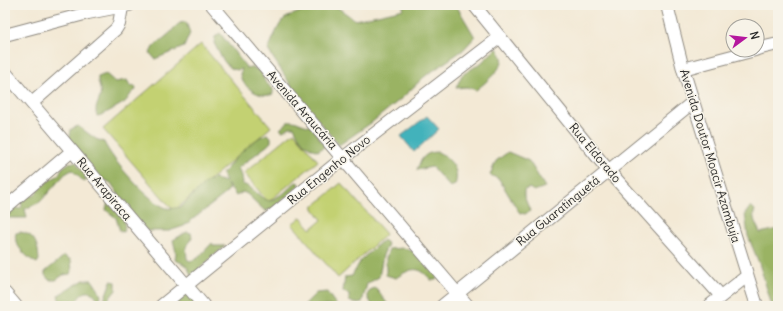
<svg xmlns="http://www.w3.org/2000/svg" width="783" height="311" font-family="Delius,sans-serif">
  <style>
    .green { fill: #c3d172; stroke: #777e4e }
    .forest { fill: #9ab364; stroke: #626f48 }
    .water { fill: #42b2bb; stroke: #366e73 }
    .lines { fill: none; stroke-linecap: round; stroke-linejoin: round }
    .street-casing { stroke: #8f8a80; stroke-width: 14 }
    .street { stroke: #fff; stroke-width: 12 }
    .labels { text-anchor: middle; stroke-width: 3; stroke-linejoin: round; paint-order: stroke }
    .street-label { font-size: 12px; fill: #2b2b2b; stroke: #f7f3e8 }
  </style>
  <rect width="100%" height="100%" fill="#f7f3e8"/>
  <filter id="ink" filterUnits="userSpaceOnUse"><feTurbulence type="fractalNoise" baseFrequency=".025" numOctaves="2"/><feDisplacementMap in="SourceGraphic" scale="8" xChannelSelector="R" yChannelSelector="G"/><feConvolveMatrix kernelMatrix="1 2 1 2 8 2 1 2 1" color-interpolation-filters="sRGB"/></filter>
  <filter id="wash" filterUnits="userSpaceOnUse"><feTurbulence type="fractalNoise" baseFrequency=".012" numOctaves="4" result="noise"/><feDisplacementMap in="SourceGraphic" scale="16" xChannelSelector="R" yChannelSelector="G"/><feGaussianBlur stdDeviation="0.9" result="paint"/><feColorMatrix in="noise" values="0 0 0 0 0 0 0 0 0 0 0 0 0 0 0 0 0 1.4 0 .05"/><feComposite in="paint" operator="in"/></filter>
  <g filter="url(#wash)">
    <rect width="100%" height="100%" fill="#f3e9d5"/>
    <g class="green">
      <path d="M201,44L271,127L174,211L103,129Z"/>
      <path d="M294,132L318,161L268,202L244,173Z"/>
      <path d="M341,183L386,234L338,278L292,224L301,217L311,229L322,220L313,207Z"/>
    </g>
    <g class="forest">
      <path d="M312,5H334L355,20L404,9L402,5H456L475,37L463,50L424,77L402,98L371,123L339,145L298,96L268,50C271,43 279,23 284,19C294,13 303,12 312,5Z"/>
      <path d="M186,22L190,33L184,47L155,59L150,53L153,47L170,33L175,27L180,23Z"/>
      <path d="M220,33L246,67L245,68L251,67L261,71L265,82L273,89V94C261,100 241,86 240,74L242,69C227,74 220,54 214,43L215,37Z"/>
      <path d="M497,48C498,51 501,54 502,57C505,67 484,84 476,90L467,87L456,88L462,75L481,63Z"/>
      <path d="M106,74L115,82L127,80L131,87L135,86L136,90C130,93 129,98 125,102C120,105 102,116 97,116C94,108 98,104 100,97C102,89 97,83 98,77Z"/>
      <path d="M289,121C297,120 302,126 311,126L325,146L318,151C304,146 300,140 294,127H290L283,131L280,129Z"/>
      <path d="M78,126L96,139L104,142C112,160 148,201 166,208C171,209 176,208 181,207L207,181L214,179L226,182L222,174C232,162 252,138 268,134L271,137V142L268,145L238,168L241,176L242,184C254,187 260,199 270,201L284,193L296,182L299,183L298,187L272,209L265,211L247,194L243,192L236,196L227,184L229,189L224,195L184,226L169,231H147L132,215L111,183L99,177L69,143L71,129Z"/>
      <path d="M438,152C451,159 460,170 455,185L450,187L432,167L417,170C421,158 425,152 438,152Z"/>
      <path d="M508,152L529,161L545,187L534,191L529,188L524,190V196L530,211L525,214L520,213L517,209L499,179L490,175L496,161Z"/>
      <path d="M76,162L87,180L84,182L72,170L65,174L40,202L25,209L27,218H5V211L15,207L19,209L22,207L21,199L26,195L34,196L44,182L58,176L62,168L69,163Z"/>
      <path d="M108,202C116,211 128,219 124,232L120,231L116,218L106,210Z"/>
      <path d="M751,206L755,210C751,218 757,225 760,233L778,229V306H772L759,263L748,236L745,214Z"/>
      <path d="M20,232C36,234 38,246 39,260L37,263C28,259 12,244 16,233Z"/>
      <path d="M187,232L191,233L192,237L186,247L187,259L190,261L198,258L212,243L214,246H225L191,276C188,265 184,264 175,260L176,252L173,240Z"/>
      <path d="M383,240L388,244L383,255L379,277L367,284L362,302L358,304L349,301V295L343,291L345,277L352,276L361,260Z"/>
      <path d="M404,248L420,254L438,275L436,280H431C419,265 411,268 396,278L386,275V258L389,249Z"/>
      <path d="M64,256L71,260L72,271L70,274L63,275L56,280H49L45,275V272Z"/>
      <path d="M84,280H92L98,289L101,296L99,299C95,298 97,295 92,293C82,288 78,301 72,306L61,305L58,296L60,294Z"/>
      <path d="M111,281L116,282V290L108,300H104Z"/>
      <path d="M376,288L389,306H373L368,298V293L372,289Z"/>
      <path d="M327,292L337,306H303L316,293Z"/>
      <path d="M181,295H190L203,306H165Z"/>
    </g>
    <path class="water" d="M427,116L439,129L414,152L401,136Z"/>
  </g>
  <g filter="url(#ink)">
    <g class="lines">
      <g class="street-casing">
        <g id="street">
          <path d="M212,5L468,306"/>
          <path d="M474,5L608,170L721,296"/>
          <path d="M667,5L683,69L757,306"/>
          <path d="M5,35L88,13L129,5"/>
          <path d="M757,49L778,44"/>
          <path d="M683,69L755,50"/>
          <path d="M5,72L204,306"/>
          <path d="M32,103L116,29L119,24L122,7"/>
          <path d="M5,208L72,151"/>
          <path d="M5,293L16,306"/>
          <path d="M161,306L343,158L500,37"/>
          <path d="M442,306L693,102"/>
          <path d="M709,306L747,276"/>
        </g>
      </g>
      <use href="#street" class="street"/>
    </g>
  </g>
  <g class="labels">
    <g class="street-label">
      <text transform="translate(302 110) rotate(49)" y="4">Avenida Araucária</text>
      <text transform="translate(595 153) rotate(50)" y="4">Rua Eldorado</text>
      <text transform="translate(710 156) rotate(73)" y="4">Avenida Doutor Moacir Azambuja</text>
      <text transform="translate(329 170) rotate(-39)" y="4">Rua Engenho Novo</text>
      <text transform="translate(104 189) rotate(50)" y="4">Rua Arapiraca</text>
      <text transform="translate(558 211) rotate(-39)" y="4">Rua Guaratinguetá</text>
    </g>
  </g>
  <rect width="783" height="311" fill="none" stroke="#f7f3e8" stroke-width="20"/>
  <g transform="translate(745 38) rotate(75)"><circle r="19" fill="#f7f3e8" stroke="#a5a39c"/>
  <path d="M0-3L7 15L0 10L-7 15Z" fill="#b5179e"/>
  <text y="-6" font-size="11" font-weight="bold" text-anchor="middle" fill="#2b2b2b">N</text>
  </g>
</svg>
